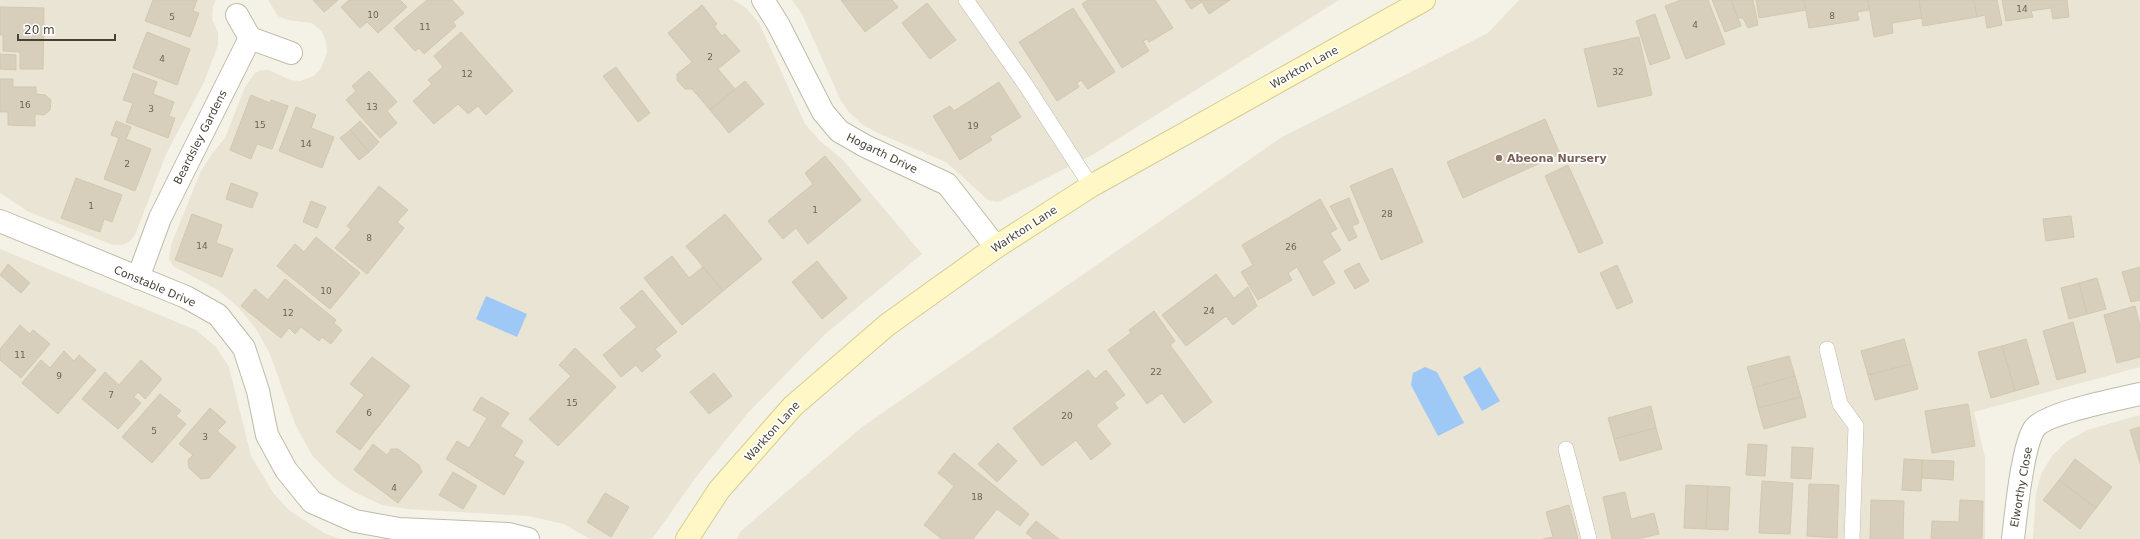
<svg xmlns="http://www.w3.org/2000/svg" width="2140" height="539" font-family="'DejaVu Sans',sans-serif">
  <style>
    .residential { fill: #e9e4d4 }
    .water { fill: #9ec8f5 }
    .building { fill: #d7cfbb; stroke: #d2c8ad }
    .lines { fill: none; stroke-linecap: round; stroke-linejoin: round }
    .lane-casing { stroke: #c0bba8; stroke-width: 16 }
    .street-casing { stroke: #c0bba8; stroke-width: 24 }
    .secondary-casing { stroke: #d7cd93; stroke-width: 24 }
    .lane { stroke: #fff; stroke-width: 15 }
    .street { stroke: #fff; stroke-width: 22 }
    .secondary { stroke: #fff7c5; stroke-width: 22 }
    .education-dot { fill: #8d6e63; stroke: #fff; stroke-width: 1.5 }
    .labels { text-anchor: middle; stroke-width: 3.5; stroke-linejoin: round; paint-order: stroke }
    .number-label { font-size: 9px; fill: #6b6556 }
    .street-label { font-size: 11px; fill: #474235; stroke: #fff }
    .education-label { font-size: 11px; font-weight: bold; fill: #785e54; stroke: #fff; text-anchor: start }
  </style>
  <rect width="100%" height="100%" fill="#f4f1e6"/>
  <g class="residential">
    <path d="M0,0H216L213,7L212,19L218,33V45L204,82L166,154L135,235L129,242L122,245H113L29,212L0,193Z"/>
    <path d="M268,0H734L746,8L759,23L805,124L820,141L842,159L922,254L824,335L747,414L696,477L652,539H590L564,524L528,516L407,509L382,505L354,492L333,477L312,455L296,426L269,352L256,329L238,307L218,290L173,266L169,259L171,245L200,173L211,155L225,138L245,87L255,73L261,70H269L290,80L300,81L314,76L321,68L327,53L326,41L322,32L312,23L287,20L278,16Z"/>
    <path d="M792,0H1339L1094,154L998,202L988,200L946,162L880,134L863,125L849,112L841,101L802,14Z"/>
    <path d="M1519,0H2140V367L1974,412L1985,457V539H737L740,532L862,427L1282,137L1488,33Z"/>
    <path d="M0,249L196,330L216,347L229,367L251,456L274,494L290,511L324,533L340,539H0Z"/>
    <path d="M2140,415V539H2033L2036,493L2042,472L2052,456L2066,442L2087,430Z"/>
  </g>
  <g class="water">
    <path d="M486,296L527,314L517,337L476,319Z"/>
    <path d="M1425,367L1437,372L1464,423L1438,436L1411,385L1413,373Z"/>
    <path d="M1480,367L1500,401L1482,411L1463,377Z"/>
  </g>
  <g class="building">
    <path d="M153,0H197L193,11L199,13L190,37L145,21Z"/>
    <path d="M313,0H338L324,12Z"/>
    <path d="M349,0H400L407,7L378,33L367,22L360,28L341,7Z"/>
    <path d="M427,0H452L464,13L453,22L456,26L424,54L419,48L415,51L394,28Z"/>
    <path d="M841,0H892L898,7L865,32Z"/>
    <path d="M1088,0H1155L1173,28L1149,42L1147,39L1143,41L1149,51L1122,68L1082,4Z"/>
    <path d="M1185,0H1230L1209,14L1202,2L1191,9Z"/>
    <path d="M1681,0H1708L1725,44L1686,59L1665,6Z"/>
    <path d="M1712,0H1731L1741,26L1725,32Z"/>
    <path d="M1731,0H1753L1758,25L1748,28L1743,18H1738Z"/>
    <path d="M1756,0H1804L1806,10L1759,18Z"/>
    <path d="M1804,0H1868L1869,10L1857,12L1859,20L1809,28Z"/>
    <path d="M1868,0H1919L1922,18L1892,23L1893,33L1874,37Z"/>
    <path d="M1919,0H1974L1977,17L1923,26Z"/>
    <path d="M1974,0H1997L2002,25L1987,28L1985,15L1977,17Z"/>
    <path d="M2002,0H2067L2069,17L2053,19L2051,8L2031,11L2033,17L2006,21Z"/>
    <path d="M927,3L956,40L930,59L902,23Z"/>
    <path d="M702,5L717,24L714,26L722,36L725,34L740,51L718,69L735,89L710,110L692,89H685L677,80V74L692,62L668,33Z"/>
    <path d="M0,7L44,8L43,69H20V52L3,51V35H0Z"/>
    <path d="M1073,8L1115,72L1088,89L1081,80L1077,83L1079,87L1057,101L1019,42Z"/>
    <path d="M1655,14L1670,58L1650,65L1636,21Z"/>
    <path d="M147,32L190,49L177,85L133,68Z"/>
    <path d="M461,32L513,91L486,115L478,106L468,114L458,104L434,124L413,101L432,84L428,80L443,67L434,56Z"/>
    <path d="M1639,37L1652,95L1598,107L1584,49Z"/>
    <path d="M0,54L16,55V70L0,69Z"/>
    <path d="M616,67L650,113L638,122L603,76Z"/>
    <path d="M369,71L397,102L387,111L397,123L380,138L346,100L356,91L352,86Z"/>
    <path d="M133,73L157,82L153,94L174,102L169,116L175,118L168,138L126,122L133,103L123,100Z"/>
    <path d="M0,79H13V87H36V94L45,95L51,100L50,110L44,115L35,114V126L8,125V112H0Z"/>
    <path d="M745,81L764,104L729,133L710,110Z"/>
    <path d="M999,82L1021,117L990,136L992,140L960,160L933,116L950,106L954,111Z"/>
    <path d="M251,95L270,103L271,100L288,106L272,149L257,144L251,159L230,150Z"/>
    <path d="M296,107L316,115L311,128L334,137L322,168L279,151Z"/>
    <path d="M1545,119L1560,154L1463,198L1447,162Z"/>
    <path d="M116,121L131,127L126,139L151,149L135,191L104,179L119,138L111,135Z"/>
    <path d="M360,121L379,142L369,152L350,130Z"/>
    <path d="M350,130L369,152L359,160L340,138Z"/>
    <path d="M825,156L861,200L808,244L796,228L783,239L768,221L813,184L805,173Z"/>
    <path d="M1568,165L1603,243L1579,253L1545,176Z"/>
    <path d="M1392,168L1423,242L1381,260L1350,186Z"/>
    <path d="M76,178L122,195L112,222L104,219L100,232L61,218Z"/>
    <path d="M231,183L258,193L252,208L226,199Z"/>
    <path d="M379,186L408,210L397,222L404,228L367,274L335,248L351,229L347,226Z"/>
    <path d="M1349,198L1359,223L1352,226L1357,237L1349,241L1330,206Z"/>
    <path d="M1320,199L1337,229L1330,233L1341,250L1322,261L1335,283L1313,296L1297,267L1288,273L1292,280L1258,300L1241,272L1253,265L1242,245Z"/>
    <path d="M311,201L326,207L317,228L303,222Z"/>
    <path d="M192,214L222,225L216,243L233,249L222,277L175,260Z"/>
    <path d="M725,214L762,259L723,291L686,246Z"/>
    <path d="M2071,216L2074,237L2046,241L2043,219Z"/>
    <path d="M316,237L360,273L330,309L277,266L295,244L304,252Z"/>
    <path d="M672,256L689,278L703,267L723,291L682,325L644,278Z"/>
    <path d="M817,261L847,298L822,319L792,282Z"/>
    <path d="M1359,263L1369,281L1355,289L1344,271Z"/>
    <path d="M8,264L30,283L21,293L0,275Z"/>
    <path d="M1617,265L1633,302L1617,309L1600,273Z"/>
    <path d="M2140,267V300L2131,302L2122,272Z"/>
    <path d="M1216,274L1234,298L1248,287L1257,306L1233,325L1226,316L1186,346L1162,315Z"/>
    <path d="M2097,278L2106,309L2087,314L2079,283Z"/>
    <path d="M285,279L336,320L334,323L342,330L331,344L322,337L319,341L301,327L295,334L289,328L281,338L241,306L255,289L268,300Z"/>
    <path d="M2079,283L2087,314L2069,319L2061,288Z"/>
    <path d="M642,290L677,332L655,349L661,356L642,372L636,365L621,377L603,355L637,327L620,308Z"/>
    <path d="M2135,306L2140,326V357L2117,363L2104,315Z"/>
    <path d="M1154,311L1175,341L1170,345L1212,402L1184,423L1162,393L1147,404L1108,350L1131,333L1129,330Z"/>
    <path d="M2073,322L2086,372L2057,380L2043,331Z"/>
    <path d="M20,325L30,334L33,330L50,344L21,378L0,360V349Z"/>
    <path d="M1904,339L1911,364L1868,375L1861,351Z"/>
    <path d="M2026,339L2039,384L2015,391L2002,346Z"/>
    <path d="M2002,346L2015,391L1991,398L1978,352Z"/>
    <path d="M575,348L616,387L558,446L529,419L571,376L559,365Z"/>
    <path d="M64,351L74,361L79,355L96,370L58,414L22,383L41,360L50,368Z"/>
    <path d="M1789,356L1795,376L1753,388L1747,367Z"/>
    <path d="M372,357L410,386L360,450L336,432L364,395L350,384Z"/>
    <path d="M141,360L162,379L145,399L138,392L134,397L141,403L118,429L82,399L105,372L119,385Z"/>
    <path d="M1911,364L1918,389L1875,400L1868,375Z"/>
    <path d="M1088,370L1095,379L1106,370L1125,395L1114,403L1118,408L1096,425L1111,444L1091,460L1076,440L1042,466L1013,428Z"/>
    <path d="M714,373L732,396L709,414L690,392Z"/>
    <path d="M1795,376L1801,397L1758,408L1753,388Z"/>
    <path d="M160,394L181,411L176,416L186,424L152,463L122,437Z"/>
    <path d="M481,397L509,413L500,426L523,441L514,456L524,462L504,495L446,459L457,441L469,448L487,418L473,410Z"/>
    <path d="M1801,397L1806,417L1764,429L1758,408Z"/>
    <path d="M1968,404L1975,446L1932,453L1925,411Z"/>
    <path d="M1651,406L1656,428L1614,439L1608,418Z"/>
    <path d="M210,408L226,422L217,431L236,447L209,478L201,479L189,468L188,460L193,455L179,444Z"/>
    <path d="M2140,427V463L2130,430Z"/>
    <path d="M1656,428L1662,449L1620,461L1614,439Z"/>
    <path d="M998,443L1017,461L997,482L978,464Z"/>
    <path d="M373,444L387,455L391,449H398L419,465L422,472L398,503L354,470Z"/>
    <path d="M1748,444L1767,445L1765,476L1746,475Z"/>
    <path d="M1792,447L1813,448L1811,479L1791,478Z"/>
    <path d="M954,453L1029,514L1020,526L997,509L973,539H942L924,525L954,486L938,473Z"/>
    <path d="M1904,459L1922,460L1921,491L1902,490Z"/>
    <path d="M2075,459L2112,487L2096,508L2059,480Z"/>
    <path d="M1922,460L1954,461L1953,480L1922,478Z"/>
    <path d="M453,472L477,486L463,509L439,495Z"/>
    <path d="M2059,480L2096,508L2080,529L2043,500Z"/>
    <path d="M1762,481L1793,483L1790,534L1759,533Z"/>
    <path d="M1809,484L1839,485L1837,538L1807,536Z"/>
    <path d="M1686,485L1708,486L1706,529L1684,528Z"/>
    <path d="M1708,486L1730,487L1728,530L1706,529Z"/>
    <path d="M1625,492L1631,519L1654,513L1659,534L1637,539H1612L1603,497Z"/>
    <path d="M605,493L629,507L611,537L587,522Z"/>
    <path d="M1871,500L1904,501L1903,539H1870Z"/>
    <path d="M1960,500L1983,501L1982,539H1931L1932,521L1959,522Z"/>
    <path d="M1569,505L1578,539H1543L1553,537L1546,512Z"/>
    <path d="M1036,521L1059,539H1034L1026,533Z"/>
  </g>
  <g class="lines">
    <g class="lane-casing">
      <g id="lane">
        <path d="M966,0L1025,84L1091,186"/>
        <path d="M1827,349L1840,404L1856,426L1852,539"/>
        <path d="M1566,449L1589,539"/>
      </g>
    </g>
    <g class="street-casing">
      <g id="street">
        <path d="M763,0L778,24L823,112L839,131L865,146L947,184L996,247"/>
        <path d="M237,15L250,38"/>
        <path d="M0,221L186,297L218,315L244,348L258,391L267,435L286,470L312,502L355,521L399,529L508,534L528,539"/>
        <path d="M138,278L160,218L250,38L291,53"/>
        <path d="M2013,539C2016,514 2022,448 2034,429C2044,413 2119,399 2140,394"/>
      </g>
    </g>
    <g class="secondary-casing">
      <path id="secondary" d="M687,539L719,490L793,406L887,325L996,247L1091,186L1424,0"/>
    </g>
    <use href="#lane" class="lane"/>
    <use href="#street" class="street"/>
    <use href="#secondary" class="secondary"/>
  </g>
  <circle class="education-dot" cx="1499" cy="158" r="4"/>
  <g class="labels">
    <g class="number-label">
      <text x="2022" y="12">14</text>
      <text x="373" y="18">10</text>
      <text x="1832" y="19">8</text>
      <text x="172" y="20">5</text>
      <text x="1695" y="28">4</text>
      <text x="425" y="30">11</text>
      <text x="710" y="60">2</text>
      <text x="162" y="62">4</text>
      <text x="1618" y="75">32</text>
      <text x="467" y="77">12</text>
      <text x="25" y="108">16</text>
      <text x="372" y="110">13</text>
      <text x="151" y="112">3</text>
      <text x="260" y="128">15</text>
      <text x="973" y="129">19</text>
      <text x="306" y="147">14</text>
      <text x="127" y="167">2</text>
      <text x="91" y="209">1</text>
      <text x="815" y="213">1</text>
      <text x="1387" y="217">28</text>
      <text x="369" y="241">8</text>
      <text x="202" y="249">14</text>
      <text x="1291" y="250">26</text>
      <text x="326" y="294">10</text>
      <text x="1209" y="314">24</text>
      <text x="288" y="316">12</text>
      <text x="20" y="358">11</text>
      <text x="1156" y="375">22</text>
      <text x="59" y="379">9</text>
      <text x="111" y="398">7</text>
      <text x="572" y="406">15</text>
      <text x="369" y="416">6</text>
      <text x="1067" y="419">20</text>
      <text x="154" y="434">5</text>
      <text x="205" y="440">3</text>
      <text x="394" y="491">4</text>
      <text x="977" y="500">18</text>
    </g>
    <g class="street-label">
      <text transform="translate(1304 67) rotate(-29)" y="4">Warkton Lane</text>
      <text transform="translate(200 137) rotate(-63)" y="4">Beardsley Gardens</text>
      <text transform="translate(882 153) rotate(26)" y="4">Hogarth Drive</text>
      <text transform="translate(1024 229) rotate(-33)" y="4">Warkton Lane</text>
      <text transform="translate(155 286) rotate(23)" y="4">Constable Drive</text>
      <text transform="translate(772 431) rotate(-48)" y="4">Warkton Lane</text>
      <text transform="translate(2021 487) rotate(-80)" y="4">Elworthy Close</text>
    </g>
    <g class="education-label">
      <text x="1507" y="162">Abeona Nursery</text>
    </g>
  </g>
  <path d="M18 34v6h97v-6" fill="none" stroke="#474235" stroke-width="2"/>
  <text x="24" y="34" font-size="12" fill="#474235" stroke="#ffffff" stroke-width="3" paint-order="stroke">20 m</text>
</svg>
